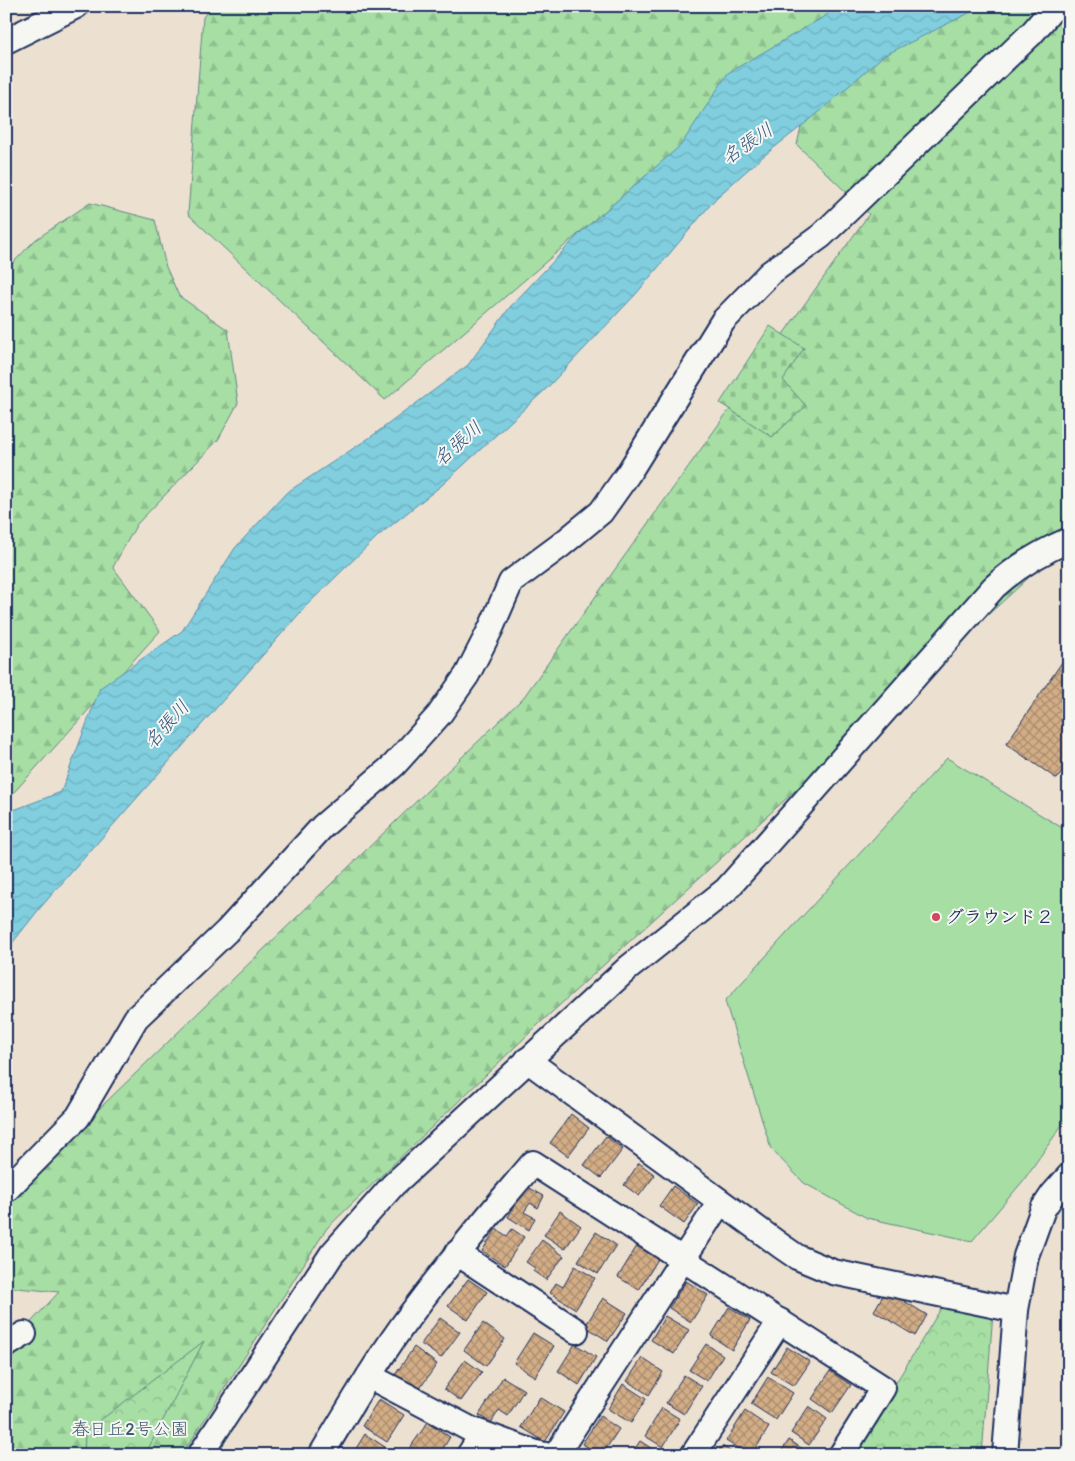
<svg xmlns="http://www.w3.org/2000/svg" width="1075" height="1461" font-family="Itim,'Klee One',sans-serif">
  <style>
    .grass { fill: #a6dea3; stroke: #608680 }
    .forest { fill: url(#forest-firs); stroke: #608680 }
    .cemetery { fill: url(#cemetery-stones); stroke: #608680 }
    .park { fill: url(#park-crowns); stroke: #608680 }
    .water { fill: url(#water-waves); stroke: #588eab }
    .building { fill: url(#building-cross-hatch); stroke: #1b2f5e }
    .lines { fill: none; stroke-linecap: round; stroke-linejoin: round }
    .street-casing { stroke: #1b2f5e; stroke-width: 28 }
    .street { stroke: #f6f6f2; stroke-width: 24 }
    .poi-dot { fill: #d1495b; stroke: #f6f6f2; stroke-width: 2 }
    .labels { text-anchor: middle; stroke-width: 4; stroke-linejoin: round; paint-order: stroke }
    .poi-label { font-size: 18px; font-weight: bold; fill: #1b2f5e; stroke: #f6f6f2; text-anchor: start }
    .park-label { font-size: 18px; fill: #3e5b6f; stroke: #f6f6f2 }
    .water-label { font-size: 19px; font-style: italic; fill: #34577e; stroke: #f6f6f2 }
  </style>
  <defs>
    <pattern id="forest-firs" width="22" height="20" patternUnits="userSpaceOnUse" patternTransform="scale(1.25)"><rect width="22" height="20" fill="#a6dea3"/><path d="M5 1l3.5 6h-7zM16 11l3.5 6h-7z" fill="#8ebf8f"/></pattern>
    <pattern id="cemetery-stones" width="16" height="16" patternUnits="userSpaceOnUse" patternTransform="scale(1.25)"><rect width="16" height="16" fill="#a6dea3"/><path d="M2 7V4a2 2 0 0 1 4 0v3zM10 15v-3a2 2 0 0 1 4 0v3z" fill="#8ebf8f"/></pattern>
    <pattern id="park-crowns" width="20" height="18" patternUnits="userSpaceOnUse" patternTransform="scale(1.25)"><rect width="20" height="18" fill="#a6dea3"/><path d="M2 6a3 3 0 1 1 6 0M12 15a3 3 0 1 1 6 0" fill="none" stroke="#8ebf8f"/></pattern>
    <pattern id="water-waves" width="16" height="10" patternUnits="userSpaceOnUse" patternTransform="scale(1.25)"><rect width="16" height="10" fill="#80cede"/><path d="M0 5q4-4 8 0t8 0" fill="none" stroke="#6eb1c1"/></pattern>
    <pattern id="building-cross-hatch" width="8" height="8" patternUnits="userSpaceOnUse" patternTransform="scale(1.25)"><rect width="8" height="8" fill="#d3ad85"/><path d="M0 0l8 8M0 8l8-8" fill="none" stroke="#aa8d70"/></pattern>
  </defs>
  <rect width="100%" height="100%" fill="#ece0d1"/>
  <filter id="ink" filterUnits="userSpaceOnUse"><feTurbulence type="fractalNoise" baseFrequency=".02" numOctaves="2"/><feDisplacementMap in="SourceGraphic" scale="10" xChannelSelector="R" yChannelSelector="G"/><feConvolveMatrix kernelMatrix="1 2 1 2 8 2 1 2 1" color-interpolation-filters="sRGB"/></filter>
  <g filter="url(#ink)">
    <path class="grass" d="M947,758L1069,832V1115L1023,1181L972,1241L867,1218L804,1183L771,1149L725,1001Z"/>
    <g class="forest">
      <path d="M213,6H1069V541L540,1023L327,1228L182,1455H6V1349L59,1292L6,1287V1199L523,698L869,214L797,145L825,17L803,41L385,400L188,214L203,17Z"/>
      <path d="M90,203L155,220L166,267L179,296L228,330L238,403L218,440L137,524L113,567L160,631L6,801V270L35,240Z"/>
    </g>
    <path class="cemetery" d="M770,326L804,348L783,380L806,406L772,437L720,403Z"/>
    <g class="park">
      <path d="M945,1302L993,1312L982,1455H852Z"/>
      <path d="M204,1341L145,1455H84L85,1432Z"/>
    </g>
    <path class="water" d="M838,6H983L883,56L817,114L761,158L716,198L636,294L547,388L442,485L378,536L307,605L40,908L6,951V813L61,792L100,688L182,631L235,548L286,493L372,436L468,365L510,307L581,232L681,145L728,73L825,16Z"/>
    <g class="building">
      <path d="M1069,652V762L1057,779L1006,744Z"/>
      <path d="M571,1114L589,1128L568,1156L550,1143Z"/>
      <path d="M606,1136L623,1149L601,1178L584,1165Z"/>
      <path d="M639,1163L655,1175L639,1196L624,1185Z"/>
      <path d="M526,1186L544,1196L538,1208L530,1203L524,1212L535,1218L529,1230L508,1217Z"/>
      <path d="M673,1186L698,1204L684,1224L659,1206Z"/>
      <path d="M560,1211L581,1226L565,1249L544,1235Z"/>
      <path d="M496,1229L507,1236L512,1229L524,1237L505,1266L482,1251Z"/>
      <path d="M596,1232L616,1245L598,1274L578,1261Z"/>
      <path d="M542,1240L564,1256L546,1280L533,1271L535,1268L526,1262Z"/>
      <rect x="1064" y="1242" width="5" height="18"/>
      <path d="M637,1246L658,1259L639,1290L618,1277Z"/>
      <path d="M575,1266L595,1278L576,1309L550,1293L556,1283L563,1287Z"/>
      <path d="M468,1279L487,1292L468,1320L448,1306Z"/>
      <path d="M686,1281L708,1295L691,1322L669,1308Z"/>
      <path d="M886,1290L927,1315L915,1336L874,1311Z"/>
      <path d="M603,1298L627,1313L608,1341L585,1326Z"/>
      <path d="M729,1307L750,1320L732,1350L711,1336Z"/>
      <path d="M665,1316L689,1330L674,1354L651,1340Z"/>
      <path d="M440,1318L460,1332L441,1358L421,1344Z"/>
      <path d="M483,1323L505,1339L486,1366L464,1350Z"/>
      <path d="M533,1333L554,1346L535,1377L514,1363Z"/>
      <path d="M575,1344L596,1357L579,1385L558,1371Z"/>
      <path d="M706,1344L723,1355L707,1381L689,1370Z"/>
      <path d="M414,1347L437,1364L418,1391L395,1375Z"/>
      <path d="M787,1347L810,1362L794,1386L771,1372Z"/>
      <path d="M642,1358L663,1372L649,1395L627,1381Z"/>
      <path d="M465,1360L482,1372L461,1401L444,1389Z"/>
      <path d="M830,1371L851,1385L832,1413L812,1399Z"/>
      <path d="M684,1375L702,1386L684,1414L666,1403Z"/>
      <path d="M503,1377L524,1390L508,1416L499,1410L491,1423L479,1415Z"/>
      <path d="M768,1377L793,1393L776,1420L751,1404Z"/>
      <path d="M623,1384L646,1399L631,1423L608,1409Z"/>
      <path d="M540,1397L564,1412L545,1442L521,1427Z"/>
      <path d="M379,1399L404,1415L387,1442L362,1426Z"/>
      <path d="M809,1406L827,1419L809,1445L791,1433Z"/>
      <path d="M662,1408L680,1419L663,1447L645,1436Z"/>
      <path d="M745,1411L769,1427L752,1455H748L726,1441Z"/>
      <path d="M600,1416L619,1429L602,1455L582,1444Z"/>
      <path d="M428,1422L450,1437L439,1455H418L409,1449Z"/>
      <path d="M365,1434L385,1447L380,1455H352Z"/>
      <path d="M789,1440L806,1451L804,1455H779Z"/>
      <path d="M640,1441L657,1452L655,1455H631Z"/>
      <path d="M722,1446L736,1455H716Z"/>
    </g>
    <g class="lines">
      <g class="street-casing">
        <g id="street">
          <path d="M6,41L76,6"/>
          <path d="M527,1060L781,1246L797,1257L833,1272L1016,1310"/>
          <path d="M6,1190L78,1117L136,1018L227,931L323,826L394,765L439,715L467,675L491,628L511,582L561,545L601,512L628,474L723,321L770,273L821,236L1032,33L1055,6"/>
          <path d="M457,1253L576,1331"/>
          <path d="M6,1345L24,1334"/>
          <path d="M369,1376L470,1429L536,1453L545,1455"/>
          <path d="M200,1455L332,1254L393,1185L627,969L726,890L994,587C1017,566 1041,552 1069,540"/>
          <path d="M321,1455C350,1407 378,1358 411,1314C450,1261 491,1212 533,1163L883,1388L841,1455"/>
          <path d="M469,1455L482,1434"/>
          <path d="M556,1455L720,1202"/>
          <path d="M693,1455L780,1321"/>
          <path d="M1005,1455L1016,1310L1026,1256L1043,1209L1053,1194L1069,1176"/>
        </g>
      </g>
      <use href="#street" class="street"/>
    </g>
  </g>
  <circle class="poi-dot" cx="936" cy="917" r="5"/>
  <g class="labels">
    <g class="poi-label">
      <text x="946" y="923">グラウンド２</text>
    </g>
    <g class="park-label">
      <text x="130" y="1435">春日丘2号公園</text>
    </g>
    <g class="water-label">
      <text transform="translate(747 143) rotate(-34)" y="7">名張川</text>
      <text transform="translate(457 443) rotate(-41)" y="7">名張川</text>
      <text transform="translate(166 724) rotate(-48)" y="7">名張川</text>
    </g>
  </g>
  <rect width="1075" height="1461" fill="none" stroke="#f6f6f2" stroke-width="25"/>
  <rect x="12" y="12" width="1050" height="1436" fill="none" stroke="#1b2f5e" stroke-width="2" filter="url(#ink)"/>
</svg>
